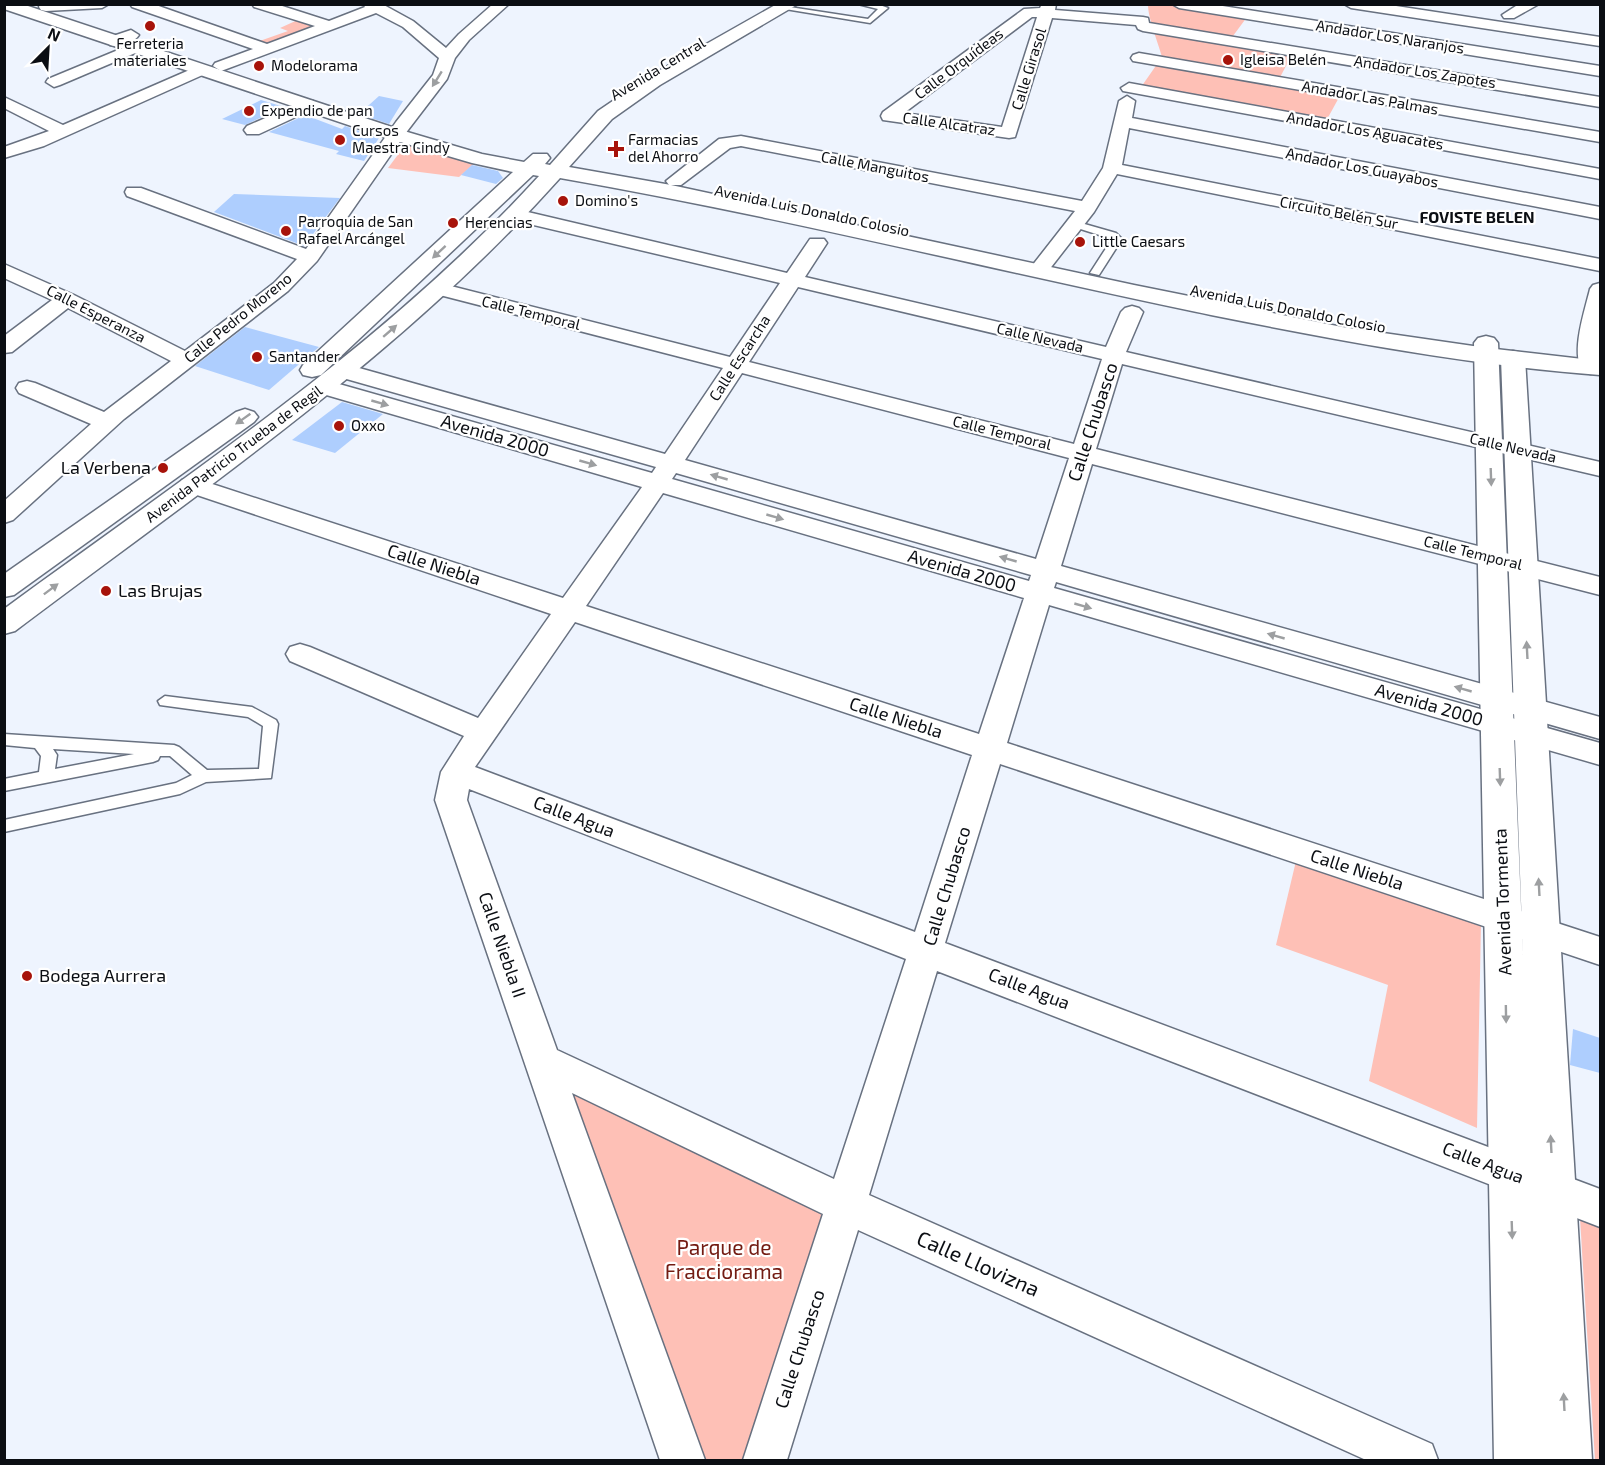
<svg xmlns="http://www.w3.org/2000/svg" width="1605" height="1465" font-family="'Exo 2',sans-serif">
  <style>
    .green { fill: #fec0b6 }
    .building { fill: #aecefe }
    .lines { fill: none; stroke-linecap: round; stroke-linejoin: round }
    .lane-casing { stroke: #687180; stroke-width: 3 }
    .street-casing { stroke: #687180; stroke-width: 3 }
    .secondary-casing { stroke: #687180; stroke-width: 3 }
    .primary-casing { stroke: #687180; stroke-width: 3 }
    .lane { fill: #fff; fill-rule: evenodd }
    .street { fill: #fff; fill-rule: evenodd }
    .secondary { fill: #fff; fill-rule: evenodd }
    .primary { fill: #fff; fill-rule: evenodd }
    .oneway { fill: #9d9fa1 }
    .poi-dot { fill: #a7130a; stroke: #fff; stroke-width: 2 }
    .labels { text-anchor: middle; stroke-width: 4.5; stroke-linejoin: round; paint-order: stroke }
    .far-street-label { font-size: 15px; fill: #0b0e13; stroke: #fff }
    .far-poi-label { font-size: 15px; fill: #0b0e13; stroke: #fff; text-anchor: start }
    .far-neighbourhood-label { font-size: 16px; font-weight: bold; fill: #0b0e13; stroke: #fff }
    .street-label { font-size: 18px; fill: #0b0e13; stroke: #fff }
    .poi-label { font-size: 18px; fill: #0b0e13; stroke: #fff; text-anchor: start }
    .near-park-label { font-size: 21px; fill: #731b12; stroke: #fff }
    .near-street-label { font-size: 21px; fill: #0b0e13; stroke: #fff }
  </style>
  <rect width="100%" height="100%" fill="#eef4fe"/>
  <g class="green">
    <path d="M1230,4L1227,9L1250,13L1230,40L1294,51L1278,81L1342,92L1325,123L1139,90L1162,57C1158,42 1148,18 1148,5Z"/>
    <path d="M302,18L325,24L268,48L254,43L288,31L280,28Z"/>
    <path d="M406,144L476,160L475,163L459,177L388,168Z"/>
    <path d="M1296,861L1481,923L1477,1128L1369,1081L1388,985L1276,945Z"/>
    <path d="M546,1071L846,1205L765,1460H693Z"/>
    <path d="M1579,1202L1600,1211V1460H1595Z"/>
  </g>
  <g class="building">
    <path d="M379,96L403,101L389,124L359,114Z"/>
    <path d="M261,100L284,107L245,125L222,119Z"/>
    <path d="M305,115L342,129L345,126L379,138L364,161L336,154L339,151L269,132Z"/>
    <path d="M472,165L498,171L503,178L496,184L461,175Z"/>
    <path d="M234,194L340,198L304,246L214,212Z"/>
    <path d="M245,327L319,347L269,390L195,366Z"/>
    <path d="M342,402L383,414L335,453L292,440Z"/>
    <path d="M1573,1029L1600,1038V1073L1570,1065Z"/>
  </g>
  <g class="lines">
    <g class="lane-casing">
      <g id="lane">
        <path d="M858,4H877L888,8L870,23L779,8L783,6L868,19L878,9Z"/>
        <path d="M1074,221L1116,233L1122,239L1099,275L1090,273L1112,239L1071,226V222Z"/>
        <path d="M165,696L252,707L276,720L278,724L271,778L206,782L180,794L4,832V820L176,783L192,775L170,756H160L158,760L153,762L4,791V779L39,772L41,756L35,748L4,745V734L174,745L179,747L207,770L259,769L263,726L248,717L160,705L158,701ZM53,749L134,754L55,769L57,755Z"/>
      </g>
    </g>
    <g class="street-casing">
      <g id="street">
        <path d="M40,4H109L102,8L46,11L41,10L39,7Z"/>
        <path d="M130,4H153L267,44L315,26L254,7L252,4H276L329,21L365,7L363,4H382L413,21L446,48L459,34L493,4H509L469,40L455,58L447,79L408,130L317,261L288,291L124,419L13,520L4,523V501L91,424L19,393L16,388L19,383L27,381L35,383L104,412L171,361L68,308L12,352L4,353V336L52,300L4,278V264L74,295L185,351L274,283L297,259L127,196L125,192L127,188H141L306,249L396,122L433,75L439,58L403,27L376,13L221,71L213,66L215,63L253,49L132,7Z"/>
        <path d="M1042,4H1056L1055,10L1143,17L1148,18L1149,23L1600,97V107L1143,31L1138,29L1136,25L1052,18L1015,137L1009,138L883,120L881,116L883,112L1024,9L1040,8ZM1032,17H1037L1002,127L904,113Z"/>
        <path d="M1172,4H1210L1600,66V76L1179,8Z"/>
        <path d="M1344,4H1383L1600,37V46L1351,8Z"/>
        <path d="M1519,4H1539L1514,18H1504L1502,15Z"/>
        <path d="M135,43L140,45L143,48L140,51L60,85L54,87L46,82L48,79Z"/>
        <path d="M1139,53L1600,132V142L1133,61L1131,58L1133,55Z"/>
        <path d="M201,65L209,70L207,73L44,146L4,158V147L49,131L4,108V97L63,125Z"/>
        <path d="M1129,83L1600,169V179L1123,91L1121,88Z"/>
        <path d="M1127,96L1135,101L1132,118L1600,207V219L1129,128L1122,165L1600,259V271L1117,174L1094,212L1045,275H1031L1028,271L1075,211L741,146L730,148L681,185H669L666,181L719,139L741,136L1082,201L1103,168L1119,101Z"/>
        <path d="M307,100L313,101L315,105L313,109L259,134H247L244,130L247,126Z"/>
        <path d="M515,209L787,273L810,239H824L827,243L805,277L1106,347L1121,312L1125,308L1132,306L1139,308L1143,312L1126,352L1600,462V476L1122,364L1096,449L1600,577V595L1092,464L1061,566L1600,717V739L1056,582L1054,588L1600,743V765L1049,605L1007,743L1600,937V965L1000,764L945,943L1600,1189V1227L937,971L869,1195L1432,1444L1438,1460H1366L858,1230L787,1460H743L823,1214L572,1093L705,1460H660L435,800L441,772L464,736L290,661L286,654L290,647L300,644L310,647L478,718L551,614L182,490L179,485L182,480L191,478L200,480L563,598L642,487L316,392L313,387L316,382L324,380L332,382L652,473L656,467L336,376L333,371L336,366L344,364L352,366L665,454L723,368L432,293L429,289L432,285L439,283L730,357L780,283L508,219L505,215L508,211ZM798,287L1102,359L1074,444L749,362ZM742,373L1069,458L1036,559L685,460ZM676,473L1031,575L1029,581L672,479ZM663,493L1024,598L979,734L586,606ZM575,622L972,755L915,932L475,767ZM469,789L906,959L834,1179L557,1050L467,800Z"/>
        <path d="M1600,283V369L1591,374L1583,372C1570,353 1585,310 1590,289L1593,285Z"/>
      </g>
    </g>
    <g class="secondary-casing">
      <g id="secondary">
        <path d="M131,30L139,35C134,43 119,47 110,45L108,41L110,37Z"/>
        <path d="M1486,336L1494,338L1498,343L1523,955L1501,358L1504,353L1513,351L1522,353L1525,358L1592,1460H1494L1474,343L1478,338Z"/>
      </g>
    </g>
    <g class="primary-casing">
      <g id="primary">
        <path d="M4,4H22L404,131L482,154L524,162L533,154H547L550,158L545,164L550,165L598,111L648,77L777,4H798L660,85L612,119L569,167L671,185L1134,285L1342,327L1487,348L1600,361V375C1470,365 1340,341 1211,315C994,270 778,216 560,178C402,355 203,489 15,631L4,634V609C189,473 384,346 539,176L533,175L321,375L312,377L303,375L300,370L303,365L513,172L472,163L390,139L4,9Z"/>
        <path d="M245,409L254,412L258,417L254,422L14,595L4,597V574L236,412Z"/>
      </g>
    </g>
    <use href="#lane" class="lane"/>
    <use href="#street" class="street"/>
    <use href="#secondary" class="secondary"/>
    <use href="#primary" class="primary"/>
  </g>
  <defs><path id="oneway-solid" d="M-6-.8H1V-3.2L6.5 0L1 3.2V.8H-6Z" transform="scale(1.5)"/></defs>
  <g class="oneway">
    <use href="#oneway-solid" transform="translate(437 79) rotate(122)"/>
    <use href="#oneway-solid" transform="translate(439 252) rotate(137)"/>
    <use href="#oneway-solid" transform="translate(390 331) rotate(-41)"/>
    <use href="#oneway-solid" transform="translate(380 403) rotate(16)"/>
    <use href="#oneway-solid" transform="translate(243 419) rotate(145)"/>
    <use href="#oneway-solid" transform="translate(588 463) rotate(16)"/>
    <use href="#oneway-solid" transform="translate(719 477) rotate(-164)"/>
    <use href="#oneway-solid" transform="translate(1491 477) rotate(88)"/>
    <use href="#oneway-solid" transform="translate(775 517) rotate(16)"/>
    <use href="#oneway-solid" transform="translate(1008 559) rotate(-164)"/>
    <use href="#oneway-solid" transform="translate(51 589) rotate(-37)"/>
    <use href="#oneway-solid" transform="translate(1083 606) rotate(16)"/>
    <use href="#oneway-solid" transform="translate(1276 636) rotate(-164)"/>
    <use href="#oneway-solid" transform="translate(1527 650) rotate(-93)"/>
    <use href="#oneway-solid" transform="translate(1463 689) rotate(-164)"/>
    <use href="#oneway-solid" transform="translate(1500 777) rotate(88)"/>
    <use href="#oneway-solid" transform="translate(1539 887) rotate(-93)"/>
    <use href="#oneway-solid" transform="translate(1506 1014) rotate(89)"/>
    <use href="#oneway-solid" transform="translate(1551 1144) rotate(-93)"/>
    <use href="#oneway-solid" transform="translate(1512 1230) rotate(88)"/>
    <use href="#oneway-solid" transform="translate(1564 1402) rotate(-93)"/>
  </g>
  <g class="poi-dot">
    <circle cx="150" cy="26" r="6"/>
    <circle cx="1228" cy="60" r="6"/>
    <circle cx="259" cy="66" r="6"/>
    <circle cx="249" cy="111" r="6"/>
    <circle cx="340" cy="140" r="6"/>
    <path d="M613 140h6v6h6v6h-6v6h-6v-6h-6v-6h6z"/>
    <circle cx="563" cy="201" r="6"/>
    <circle cx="453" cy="223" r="6"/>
    <circle cx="286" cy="231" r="6"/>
    <circle cx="1080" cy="242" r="6"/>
    <circle cx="257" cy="357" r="6"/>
    <circle cx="339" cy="426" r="6"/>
    <circle cx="163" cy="468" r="6"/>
    <circle cx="106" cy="591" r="6"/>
    <circle cx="27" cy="976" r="6"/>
  </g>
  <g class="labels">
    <g class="far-street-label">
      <text transform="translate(1390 37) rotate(9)" y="5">Andador Los Naranjos</text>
      <text transform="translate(959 64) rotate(-37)" y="5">Calle Orquídeas</text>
      <text transform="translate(658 69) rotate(-31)" y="5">Avenida Central</text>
      <text transform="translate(1029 69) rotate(-73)" y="5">Calle Girasol</text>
      <text transform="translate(1425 72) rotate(9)" y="5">Andador Los Zapotes</text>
      <text transform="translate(1370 98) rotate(10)" y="5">Andador Las Palmas</text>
      <text transform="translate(949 124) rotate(8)" y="5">Calle Alcatraz</text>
      <text transform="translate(1365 131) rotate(10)" y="5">Andador Los Aguacates</text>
      <text transform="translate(875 167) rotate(11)" y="5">Calle Manguitos</text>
      <text transform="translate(1362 168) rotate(11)" y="5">Andador Los Guayabos</text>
      <text transform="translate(812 211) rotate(12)" y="5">Avenida Luis Donaldo Colosio</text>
      <text transform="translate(1339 213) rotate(11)" y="5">Circuito Belén Sur</text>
      <text transform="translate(1288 309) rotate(11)" y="5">Avenida Luis Donaldo Colosio</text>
      <text transform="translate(531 313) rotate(14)" y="5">Calle Temporal</text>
      <text transform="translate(96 314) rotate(27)" y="5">Calle Esperanza</text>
      <text transform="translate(238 318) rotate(-39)" y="5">Calle Pedro Moreno</text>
      <text transform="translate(1040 338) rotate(13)" y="5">Calle Nevada</text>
      <text transform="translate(740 358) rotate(-57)" y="5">Calle Escarcha</text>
      <text transform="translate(1002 433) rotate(14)" y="5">Calle Temporal</text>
      <text transform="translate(1513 448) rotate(13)" y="5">Calle Nevada</text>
      <text transform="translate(234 454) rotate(-37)" y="5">Avenida Patricio Trueba de Regil</text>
      <text transform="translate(1473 553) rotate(14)" y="5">Calle Temporal</text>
    </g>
    <g class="far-poi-label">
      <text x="150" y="49" text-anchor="middle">Ferreteria<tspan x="150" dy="17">materiales</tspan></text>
      <text x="1240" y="65">Igleisa Belén</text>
      <text x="271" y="71">Modelorama</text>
      <text x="261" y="116">Expendio de pan</text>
      <text x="352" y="136">Cursos<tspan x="352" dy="17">Maestra Cindy</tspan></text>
      <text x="628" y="145">Farmacias<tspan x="628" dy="17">del Ahorro</tspan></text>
      <text x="575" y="206">Domino's</text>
      <text x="298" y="227">Parroquia de San<tspan x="298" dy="17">Rafael Arcángel</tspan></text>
      <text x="465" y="228">Herencias</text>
      <text x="1092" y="247">Little Caesars</text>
      <text x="269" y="362">Santander</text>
      <text x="351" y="431">Oxxo</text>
    </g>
    <g class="far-neighbourhood-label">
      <text x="1477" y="223">FOVISTE BELEN</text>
    </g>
    <g class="street-label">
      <text transform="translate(1093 422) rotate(-72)" y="6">Calle Chubasco</text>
      <text transform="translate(495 436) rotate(16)" y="6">Avenida 2000</text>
      <text transform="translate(434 565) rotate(18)" y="6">Calle Niebla</text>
      <text transform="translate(962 571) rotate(16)" y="6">Avenida 2000</text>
      <text transform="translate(1429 705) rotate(16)" y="6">Avenida 2000</text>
      <text transform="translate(896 718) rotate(18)" y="6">Calle Niebla</text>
      <text transform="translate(574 817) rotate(21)" y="6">Calle Agua</text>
      <text transform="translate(1357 870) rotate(18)" y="6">Calle Niebla</text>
      <text transform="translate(947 886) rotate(-73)" y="6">Calle Chubasco</text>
      <text transform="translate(1503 902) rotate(-92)" y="6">Avenida Tormenta</text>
      <text transform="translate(502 945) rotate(71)" y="6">Calle Niebla II</text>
      <text transform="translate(1029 989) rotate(21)" y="6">Calle Agua</text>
      <text transform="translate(1483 1163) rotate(21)" y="6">Calle Agua</text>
      <text transform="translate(800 1349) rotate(-72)" y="6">Calle Chubasco</text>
    </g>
    <g class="poi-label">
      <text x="151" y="474" text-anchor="end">La Verbena</text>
      <text x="118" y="597">Las Brujas</text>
      <text x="39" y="982">Bodega Aurrera</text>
    </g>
    <g class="near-park-label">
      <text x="724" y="1255">Parque de<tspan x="724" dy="24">Fracciorama</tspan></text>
    </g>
    <g class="near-street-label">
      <text transform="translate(978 1264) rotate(24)" y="7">Calle Llovizna</text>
    </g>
  </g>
  <rect width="1605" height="1465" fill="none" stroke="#0b0e13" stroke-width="12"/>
  <g transform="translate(48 48) rotate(24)" stroke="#ffffff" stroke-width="4.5" paint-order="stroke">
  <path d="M0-4.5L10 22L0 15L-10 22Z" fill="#0b0e13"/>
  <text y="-9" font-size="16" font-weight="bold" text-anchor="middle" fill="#0b0e13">N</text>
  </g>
</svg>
